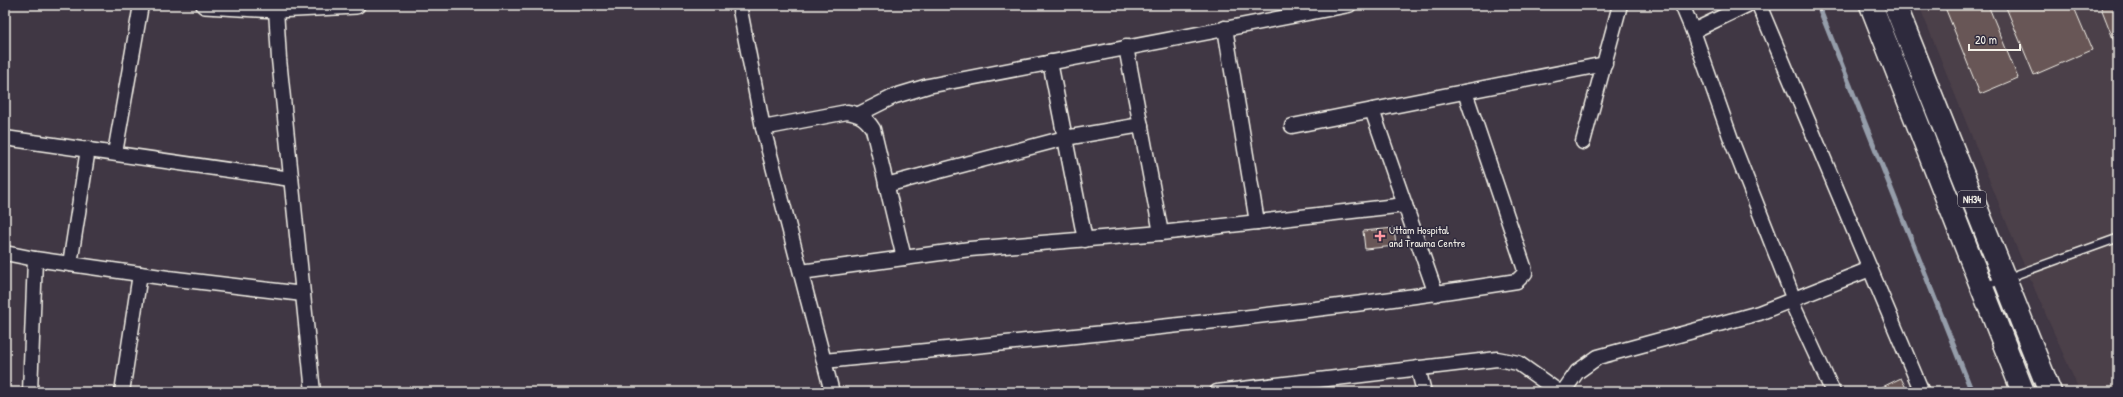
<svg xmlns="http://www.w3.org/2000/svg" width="2123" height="397" font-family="'Patrick Hand',sans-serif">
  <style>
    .built { fill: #4c4049 }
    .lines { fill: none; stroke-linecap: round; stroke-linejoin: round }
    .stream { stroke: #959daa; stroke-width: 5 }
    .building { fill: #685656; stroke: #f4f1e8 }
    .service-casing { stroke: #f4f1e8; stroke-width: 10 }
    .minor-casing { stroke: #f4f1e8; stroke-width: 17 }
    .tertiary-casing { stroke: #f4f1e8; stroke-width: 20 }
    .trunk-casing { stroke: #f4f1e8; stroke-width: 25 }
    .service { stroke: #2f2a3d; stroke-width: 7 }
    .minor { stroke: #2f2a3d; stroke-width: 14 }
    .tertiary { stroke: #2f2a3d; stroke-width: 17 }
    .trunk { stroke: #2f2a3d; stroke-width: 22 }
    .poi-dot { fill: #ff9aa2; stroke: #2f2a3d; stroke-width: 1.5 }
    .labels { text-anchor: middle; stroke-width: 3; stroke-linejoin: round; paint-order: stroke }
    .shield { fill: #2f2a3d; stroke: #b9b5b5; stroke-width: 1 }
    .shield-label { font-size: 10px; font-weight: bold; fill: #f4f1e8 }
    .poi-label { font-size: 11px; fill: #f4f1e8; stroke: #2f2a3d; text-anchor: start }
  </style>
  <rect width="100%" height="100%" fill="#403744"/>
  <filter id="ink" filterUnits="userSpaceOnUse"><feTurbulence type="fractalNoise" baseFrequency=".025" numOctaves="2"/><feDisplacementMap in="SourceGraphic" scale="8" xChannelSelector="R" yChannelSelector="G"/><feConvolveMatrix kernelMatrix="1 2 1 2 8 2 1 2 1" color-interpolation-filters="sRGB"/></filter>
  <g filter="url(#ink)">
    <path class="built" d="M1919,5H2118V392H2080L2018,251Z"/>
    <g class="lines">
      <path class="stream" d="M1818,5L1972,392"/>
    </g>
    <g class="building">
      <path d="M1944,5H1988L2018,78L1980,94Z"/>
      <path d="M2005,5H2073L2092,50L2034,75Z"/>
      <path d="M2100,5H2118V40L2114,41Z"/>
      <path d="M1394,228L1396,246L1365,249L1363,231Z"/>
      <path d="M1901,378L1908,392H1872Z"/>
    </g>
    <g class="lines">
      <g class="service-casing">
        <path id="service" d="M1985,286L2118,238"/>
      </g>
      <g class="minor-casing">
        <g id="minor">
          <path d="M739,5L763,128L832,392"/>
          <path d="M1682,5L1693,31"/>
          <path d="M1747,5L1693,31L1732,142L1794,300"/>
          <path d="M1759,5L1922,392"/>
          <path d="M276,9L279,59L313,392"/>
          <path d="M1225,28L1257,222"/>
          <path d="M1126,47L1161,233"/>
          <path d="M1050,62L1085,240"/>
          <path d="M859,114L895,96L928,86L1349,5"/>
          <path d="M1292,126L1605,64"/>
          <path d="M763,128L847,112C860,114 866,118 873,129L904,258"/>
          <path d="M5,138L291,179"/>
          <path d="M1583,142L1620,5"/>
          <path d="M115,153L141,5"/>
          <path d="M886,185L1065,138L1141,125"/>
          <path d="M1405,205L1436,294"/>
          <path d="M5,253L35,259L168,278L303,294"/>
          <path d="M70,264L88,149"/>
          <path d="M801,272L970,249L1161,233L1405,205L1372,110"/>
          <path d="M1791,301L1833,392"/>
          <path d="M824,361C1055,338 1287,317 1517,281L1525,273L1524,267L1465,92"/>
          <path d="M1418,368L1424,392"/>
          <path d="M30,392L35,259"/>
          <path d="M122,392L140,274"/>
          <path d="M1217,392L1497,359L1518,363L1559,392"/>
          <path d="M1563,392L1577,372L1598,357L1759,313L1870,269"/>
        </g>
      </g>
      <g class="tertiary-casing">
        <path id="tertiary" d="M205,5L276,9L356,5"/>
      </g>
      <g class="trunk-casing">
        <g id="trunk">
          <path d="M1871,5L2023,392"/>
          <path d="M1895,5L2050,392"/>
        </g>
      </g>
      <use href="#service" class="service"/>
      <use href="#minor" class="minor"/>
      <use href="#tertiary" class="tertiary"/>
      <use href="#trunk" class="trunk"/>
    </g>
  </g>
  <path class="poi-dot" d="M1378 230h4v4h4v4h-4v4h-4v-4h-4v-4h4z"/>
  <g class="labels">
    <rect class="shield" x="1958" y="191" width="28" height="16" rx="3"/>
    <g class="shield-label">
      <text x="1972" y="203">NH34</text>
    </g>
    <g class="poi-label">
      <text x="1389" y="234">Uttam Hospital<tspan x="1389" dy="13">and Trauma Centre</tspan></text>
    </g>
  </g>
  <rect width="2123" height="397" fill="none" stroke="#2f2a3d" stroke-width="20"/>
  <rect x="10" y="10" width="2103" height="377" fill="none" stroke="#f4f1e8" stroke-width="1.5" filter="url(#ink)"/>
  <path d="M1969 44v6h51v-6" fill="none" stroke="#f4f1e8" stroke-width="2"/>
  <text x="1975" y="44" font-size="12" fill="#f4f1e8" stroke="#2f2a3d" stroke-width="3" paint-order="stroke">20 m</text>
</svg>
